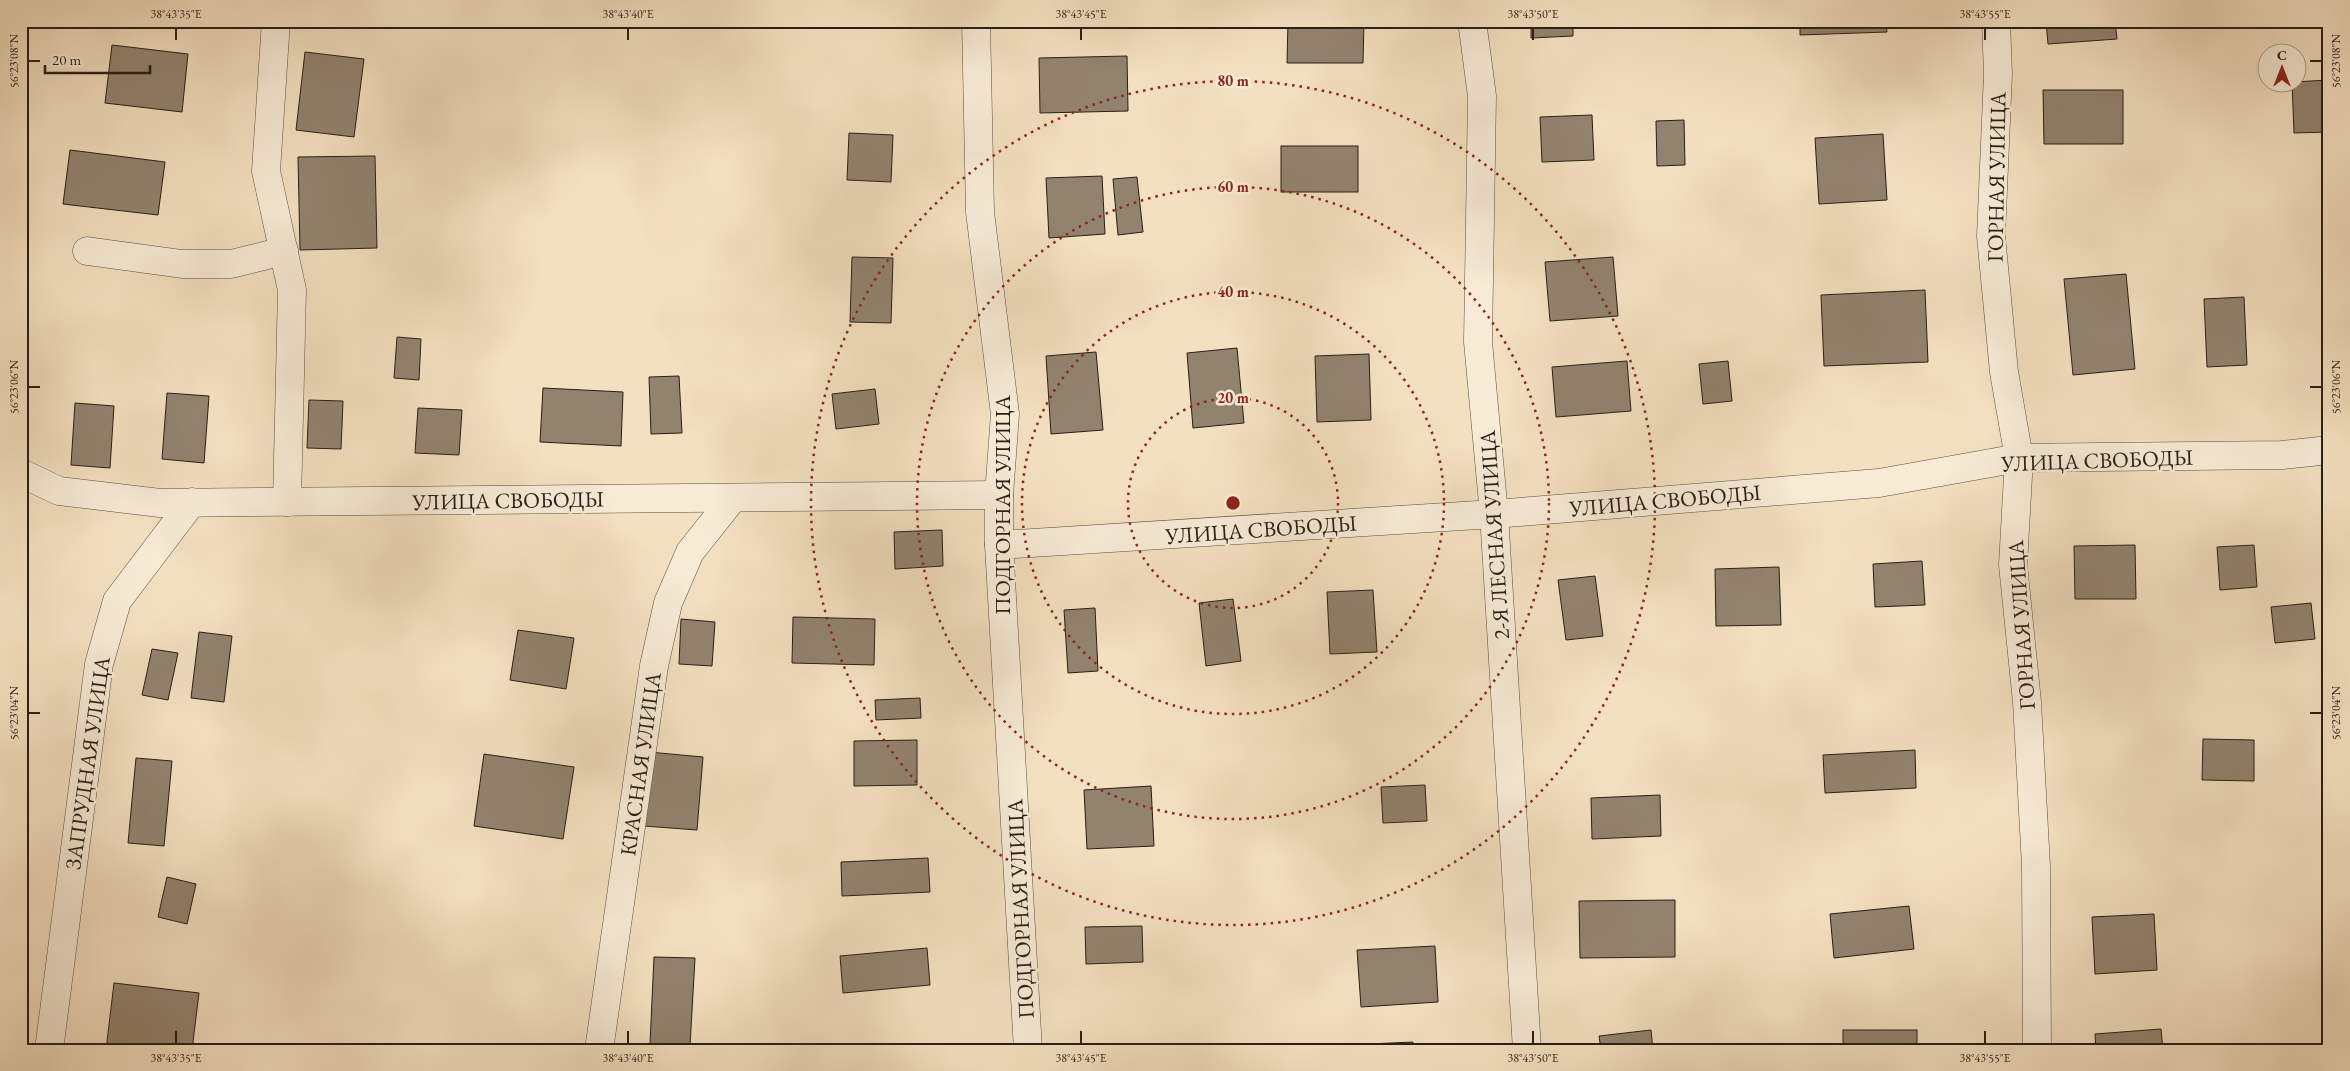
<svg xmlns="http://www.w3.org/2000/svg" width="2350" height="1071" font-family="'EB Garamond',serif">
  <style>
    .green { fill: #d0bfa3; stroke: #7c6e5d }
    .building { fill: #92836f; stroke: #281e17 }
    .lines { fill: none; stroke-linecap: round; stroke-linejoin: round }
    .minor-casing { stroke: #5b4e41; stroke-width: 29 }
    .minor { stroke: #f7ebd6; stroke-width: 28 }
    .ticks { fill: none; stroke: #281e17; stroke-width: 2 }
    .ring { fill: none; stroke: #8f2418; stroke-width: 2.5; stroke-dasharray: 2.5 5 }
    .labels { text-anchor: middle; stroke-width: 5; stroke-linejoin: round; paint-order: stroke }
    .street-label { font-size: 22px; fill: #281e17; stroke: #f7ebd6 }
    .centre { fill: #8f2418; stroke: #f7ebd6; stroke-width: 2.5 }
    .ring-label { font-size: 15px; text-anchor: middle; font-weight: bold; fill: #8f2418; stroke: #f7ebd6; stroke-width: 5; stroke-linejoin: round; paint-order: stroke }
    .neatline { fill: none; stroke: #281e17; stroke-width: 2 }
    .ticks-label { font-size: 12px; text-anchor: middle; fill: #281e17 }
  </style>
  <rect width="100%" height="100%" fill="#f3e0c0"/>
  <filter id="stains"><feTurbulence type="fractalNoise" baseFrequency=".004" numOctaves="4"/><feColorMatrix values="0 0 0 0 .2 0 0 0 0 .09 0 0 0 0 .02 0 0 0 .5 -.17"/></filter>
  <radialGradient id="worn" r=".72"><stop offset=".6" stop-color="#630" stop-opacity="0"/><stop offset="1" stop-color="#630" stop-opacity=".3"/></radialGradient>
  <path class="green" d="M21,1030L27,1031L26,1050H21Z"/>
  <g class="building">
    <path d="M854,21H903V25Z"/>
    <path d="M1288,21H1364L1363,63H1287Z"/>
    <path d="M1531,21H1573V36L1531,38Z"/>
    <path d="M1800,21H1886L1887,32L1800,35Z"/>
    <path d="M2046,21H2115L2117,39L2048,44Z"/>
    <path d="M112,45L188,54L182,112L105,103Z"/>
    <path d="M305,52L364,59L354,137L296,130Z"/>
    <path d="M1127,56L1128,111L1040,113L1039,58Z"/>
    <path d="M2329,80V132L2294,133L2292,82Z"/>
    <path d="M2043,90H2123V144H2044Z"/>
    <path d="M1592,115L1594,160L1542,162L1540,117Z"/>
    <path d="M1684,120L1685,165L1657,166L1656,121Z"/>
    <path d="M849,133L893,135L891,182L847,180Z"/>
    <path d="M1883,134L1887,200L1819,204L1815,138Z"/>
    <rect x="1281" y="146" width="77" height="46"/>
    <path d="M70,150L165,162L158,215L63,204Z"/>
    <path d="M375,156L377,248L300,250L298,157Z"/>
    <path d="M1102,176L1105,234L1049,238L1046,178Z"/>
    <path d="M1137,177L1143,232L1118,235L1113,179Z"/>
    <path d="M852,257L893,258L891,323L850,322Z"/>
    <path d="M1613,257L1618,316L1550,321L1545,262Z"/>
    <path d="M2126,274L2135,369L2073,375L2064,279Z"/>
    <path d="M1925,290L1928,362L1824,366L1821,295Z"/>
    <path d="M2244,297L2247,365L2207,367L2204,299Z"/>
    <path d="M21,312L27,313L25,340H21Z"/>
    <path d="M397,337L421,339L419,380L394,378Z"/>
    <path d="M1237,348L1244,423L1193,428L1187,353Z"/>
    <path d="M1096,352L1103,430L1051,434L1046,356Z"/>
    <path d="M1369,354L1371,420L1317,422L1315,356Z"/>
    <path d="M1627,361L1631,411L1556,417L1552,367Z"/>
    <path d="M1728,361L1732,401L1703,404L1699,364Z"/>
    <path d="M679,376L682,433L651,434L649,377Z"/>
    <path d="M543,388L623,392L621,446L540,442Z"/>
    <path d="M875,389L879,424L836,429L832,394Z"/>
    <path d="M167,393L209,396L204,463L162,459Z"/>
    <path d="M309,400L343,401L341,449L307,448Z"/>
    <path d="M75,403L114,406L110,468L71,465Z"/>
    <path d="M418,408L462,410L459,455L415,453Z"/>
    <path d="M942,530L943,566L895,569L894,532Z"/>
    <path d="M2135,545L2136,599H2075L2074,546Z"/>
    <path d="M2254,545L2257,587L2220,590L2217,547Z"/>
    <path d="M1922,561L1925,605L1875,607L1873,564Z"/>
    <path d="M1779,567L1781,625L1716,626L1715,569Z"/>
    <path d="M1595,576L1603,636L1566,640L1558,580Z"/>
    <path d="M1373,590L1377,652L1330,654L1327,592Z"/>
    <path d="M1233,599L1241,661L1206,666L1199,603Z"/>
    <path d="M2311,603L2315,639L2275,643L2271,607Z"/>
    <path d="M1095,608L1098,671L1068,673L1064,610Z"/>
    <path d="M793,617L875,619L874,665L792,663Z"/>
    <path d="M681,619L715,622L712,666L679,664Z"/>
    <path d="M518,630L574,638L566,689L510,680Z"/>
    <path d="M199,632L232,636L224,702L191,698Z"/>
    <path d="M152,649L178,653L168,700L142,695Z"/>
    <path d="M920,698L921,718L876,720L875,700Z"/>
    <path d="M2203,739L2254,740V781L2202,780Z"/>
    <path d="M917,740V785L854,786V741Z"/>
    <path d="M1915,750L1916,788L1825,793L1823,755Z"/>
    <path d="M649,752L703,757L697,830L644,826Z"/>
    <path d="M484,754L574,767L563,839L474,826Z"/>
    <path d="M136,758L172,761L164,846L128,843Z"/>
    <path d="M1425,785L1427,821L1383,823L1381,787Z"/>
    <path d="M1151,786L1154,846L1087,849L1084,790Z"/>
    <path d="M1660,795L1661,836L1592,839L1591,798Z"/>
    <path d="M928,858L930,892L842,896L841,862Z"/>
    <path d="M167,877L196,884L187,924L158,917Z"/>
    <path d="M1675,900V957L1580,958L1579,901Z"/>
    <path d="M1909,906L1914,949L1834,958L1830,914Z"/>
    <path d="M2154,914L2157,970L2095,974L2092,917Z"/>
    <path d="M1142,926L1143,962L1086,964L1085,927Z"/>
    <path d="M1435,946L1438,1002L1361,1007L1357,950Z"/>
    <path d="M927,948L930,985L843,993L840,956Z"/>
    <path d="M654,957L695,958L690,1046L650,1044Z"/>
    <path d="M114,983L199,993L192,1050H106Z"/>
    <path d="M2161,1029L2163,1050H2096L2095,1034Z"/>
    <path d="M1651,1030L1653,1050H1601L1599,1036Z"/>
    <rect x="1843" y="1030" width="74" height="20"/>
    <path d="M1413,1042V1050H1347V1045Z"/>
  </g>
  <g class="lines">
    <g class="minor-casing">
      <g id="minor">
        <path d="M276,21L266,171L292,290L287,502"/>
        <path d="M976,21L980,212L1005,414L999,495V545L1028,1050"/>
        <path d="M1472,21L1482,96L1478,342L1494,514L1527,1050"/>
        <path d="M1996,21L1998,74L1991,236L2004,372L2019,458L2013,565L2027,702L2036,866L2037,1050"/>
        <path d="M87,251L182,264H231L284,251"/>
        <path d="M21,473L59,491L160,503L999,495"/>
        <path d="M999,545L1494,514L1879,483L2019,458L2282,455L2329,450"/>
        <path d="M49,1050L99,664L117,601L192,502"/>
        <path d="M599,1050L654,666L668,603L690,552L733,498"/>
      </g>
    </g>
    <use href="#minor" class="minor"/>
  </g>
  <path class="ticks" d="M176,28V40M628,28V40M1081,28V40M1533,28V40M1985,28V40M28,61H40M2310,61H2322M28,387H40M2310,387H2322M28,713H40M2310,713H2322M176,1031V1044M628,1031V1044M1081,1031V1044M1533,1031V1044M1985,1031V1044"/>
  <g class="ring">
    <circle cx="1233" cy="503" r="105"/>
    <circle cx="1233" cy="503" r="211"/>
    <circle cx="1233" cy="503" r="316"/>
    <circle cx="1233" cy="503" r="422"/>
  </g>
  <g class="labels">
    <g class="street-label">
      <text transform="translate(1996 177) rotate(-89)" y="8">ГОРНАЯ УЛИЦА</text>
      <text transform="translate(2097 460) rotate(-2)" y="8">УЛИЦА СВОБОДЫ</text>
      <text transform="translate(508 500) rotate(-1)" y="8">УЛИЦА СВОБОДЫ</text>
      <text transform="translate(1665 500) rotate(-5)" y="8">УЛИЦА СВОБОДЫ</text>
      <text transform="translate(1002 505) rotate(-90)" y="8">ПОДГОРНАЯ УЛИЦА</text>
      <text transform="translate(1261 529) rotate(-4)" y="8">УЛИЦА СВОБОДЫ</text>
      <text transform="translate(1494 535) rotate(-94)" y="8">2-Я ЛЕСНАЯ УЛИЦА</text>
      <text transform="translate(2021 625) rotate(-94)" y="8">ГОРНАЯ УЛИЦА</text>
      <text transform="translate(87 763) rotate(-82)" y="8">ЗАПРУДНАЯ УЛИЦА</text>
      <text transform="translate(640 764) rotate(-82)" y="8">КРАСНАЯ УЛИЦА</text>
      <text transform="translate(1020 909) rotate(-93)" y="8">ПОДГОРНАЯ УЛИЦА</text>
    </g>
  </g>
  <circle cx="1233" cy="503" r="8" class="centre"/>
  <g class="ring-label">
    <text x="1233" y="86">80 m</text>
    <text x="1233" y="192">60 m</text>
    <text x="1233" y="297">40 m</text>
    <text x="1233" y="403">20 m</text>
  </g>
  <rect width="2350" height="1071" fill="none" stroke="#f3e0c0" stroke-width="55"/>
  <g transform="translate(2282 68)"><circle r="24" fill="#f7ebd6" stroke="#a4998a"/>
  <path d="M0-4L9 19L0 12L-9 19Z" fill="#8f2418"/>
  <text y="-8" font-size="14" font-weight="bold" text-anchor="middle" fill="#281e17">С</text>
  </g>
  <path d="M45 65v8h105v-8" fill="none" stroke="#281e17" stroke-width="2.5"/>
  <text x="52" y="65" font-size="15" fill="#281e17" stroke="#f7ebd6" stroke-width="4" paint-order="stroke">20 m</text>
  <rect x="28" y="28" width="2294" height="1016" class="neatline"/>
  <g class="ticks-label">
    <text x="176" y="18">38°43'35"E</text>
    <text x="628" y="18">38°43'40"E</text>
    <text x="1081" y="18">38°43'45"E</text>
    <text x="1533" y="18">38°43'50"E</text>
    <text x="1985" y="18">38°43'55"E</text>
    <text transform="translate(14 61) rotate(-90)" y="4">56°23'08"N</text>
    <text transform="translate(2336 61) rotate(-90)" y="4">56°23'08"N</text>
    <text transform="translate(14 387) rotate(-90)" y="4">56°23'06"N</text>
    <text transform="translate(2336 387) rotate(-90)" y="4">56°23'06"N</text>
    <text transform="translate(14 713) rotate(-90)" y="4">56°23'04"N</text>
    <text transform="translate(2336 713) rotate(-90)" y="4">56°23'04"N</text>
    <text x="176" y="1062">38°43'35"E</text>
    <text x="628" y="1062">38°43'40"E</text>
    <text x="1081" y="1062">38°43'45"E</text>
    <text x="1533" y="1062">38°43'50"E</text>
    <text x="1985" y="1062">38°43'55"E</text>
  </g>
  <rect width="100%" height="100%" filter="url(#stains)"/>
  <rect width="100%" height="100%" fill="url(#worn)"/>
</svg>
